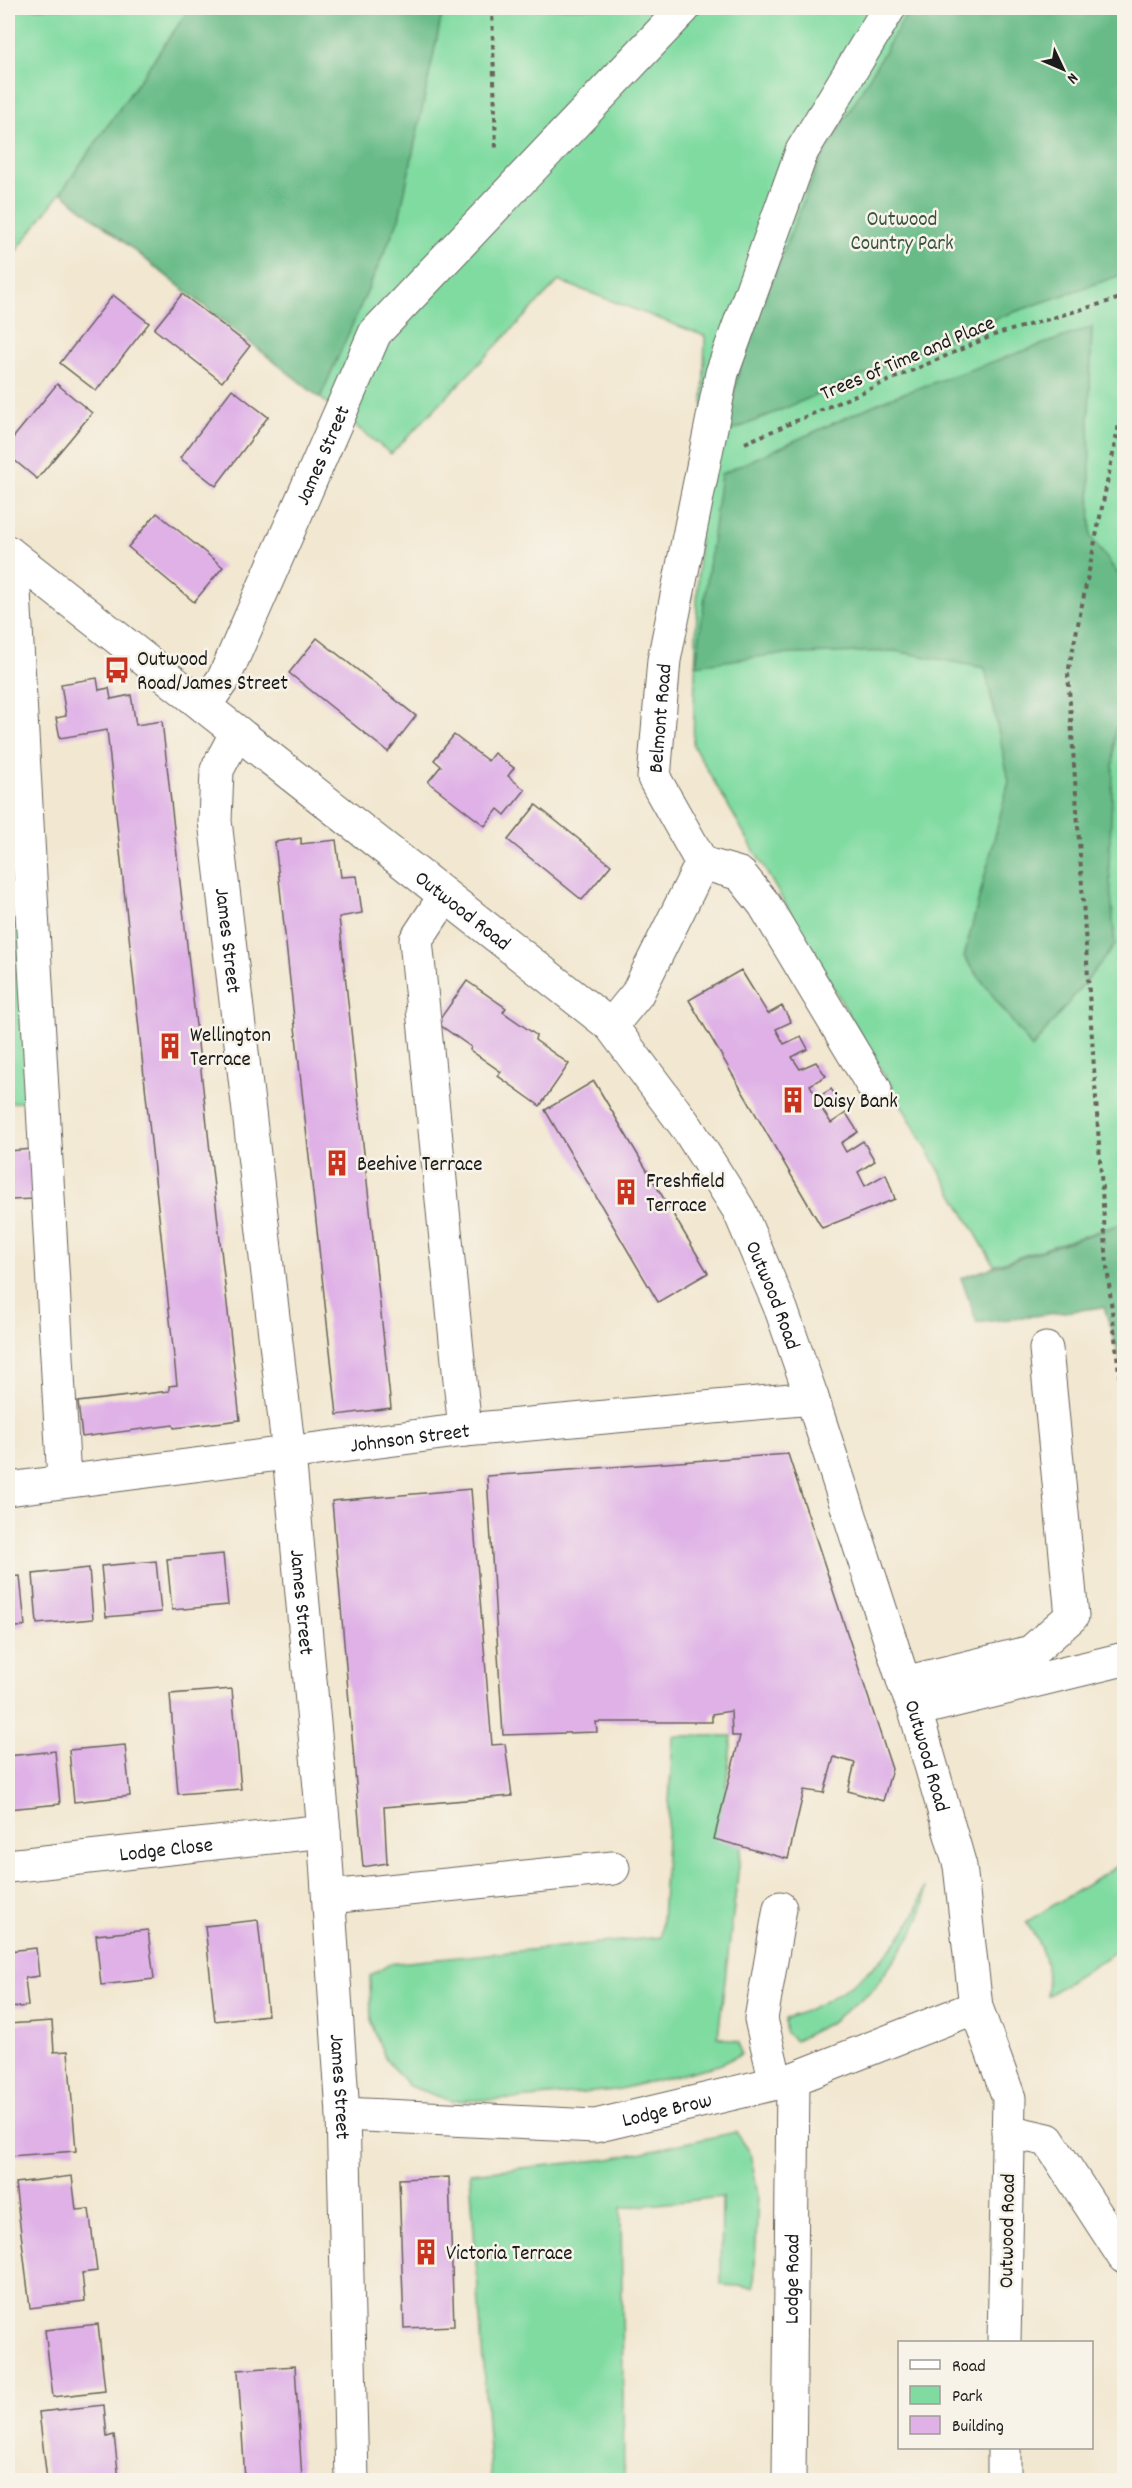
<svg xmlns="http://www.w3.org/2000/svg" width="1132" height="2488" font-family="Dekko,sans-serif">
  <style>
    .green { fill: #80dba1; stroke: #4e7c5e; stroke-width: 1.5 }
    .forest { fill: #68bb87; stroke: #426c52; stroke-width: 1.5 }
    .building { fill: #dfb1e7 }
    .lines { fill: none; stroke-linecap: round; stroke-linejoin: round }
    .minor-casing { stroke: #67635b; stroke-width: 35 }
    .path { stroke: #67635b; stroke-width: 4; stroke-dasharray: 4.5 4.5; stroke-linecap: butt }
    .minor { stroke: #fff; stroke-width: 33 }
    .labels { text-anchor: middle; stroke-width: 5; stroke-linejoin: round; paint-order: stroke }
    .park-label { font-size: 21px; fill: #3a5544; stroke: #f7f3e8 }
    .street-label { font-size: 21px; fill: #1c1c1c; stroke: #f7f3e8 }
    .poi-label { font-size: 21px; fill: #1c1c1c; stroke: #f7f3e8; text-anchor: start }
  </style>
  <rect width="100%" height="100%" fill="#f7f3e8"/>
  <filter id="ink" filterUnits="userSpaceOnUse"><feTurbulence type="fractalNoise" baseFrequency=".0167" numOctaves="2"/><feDisplacementMap in="SourceGraphic" scale="12" xChannelSelector="R" yChannelSelector="G"/><feConvolveMatrix kernelMatrix="1 2 1 2 8 2 1 2 1" color-interpolation-filters="sRGB"/></filter>
  <filter id="wash" filterUnits="userSpaceOnUse"><feTurbulence type="fractalNoise" baseFrequency=".008" numOctaves="4" result="noise"/><feDisplacementMap in="SourceGraphic" scale="24" xChannelSelector="R" yChannelSelector="G"/><feGaussianBlur stdDeviation="1.35" result="paint"/><feColorMatrix in="noise" values="0 0 0 0 0 0 0 0 0 0 0 0 0 0 0 0 0 1.4 0 .05"/><feComposite in="paint" operator="in"/></filter>
  <g filter="url(#wash)">
    <rect width="100%" height="100%" fill="#f2e7d0"/>
    <g class="green">
      <path d="M8,8H1124V1223L994,1265L693,745L705,336L559,281L391,454L61,192L8,262Z"/>
      <path d="M8,691L33,1101L8,1103Z"/>
      <path d="M673,1736H732L726,1786L748,1792L718,2037L739,2042L741,2054L719,2065L616,2090L517,2099L451,2101L409,2086L386,2060L371,2023L370,1976L388,1964L661,1937Z"/>
      <path d="M1124,1862V1946L1047,1996C1049,1964 1044,1949 1026,1922Z"/>
      <path d="M925,1887V1902L913,1933L874,1989L831,2022L795,2041L785,2032V2019C836,2001 883,1967 911,1921C918,1911 921,1898 925,1887Z"/>
      <path d="M736,2132L750,2152L758,2194L754,2287L721,2285L722,2197L621,2208L624,2480H491L470,2173L610,2159Z"/>
    </g>
    <g class="forest">
      <path d="M190,8H440L442,14L399,219L320,398L61,192Z"/>
      <path d="M910,8H1124V274L1003,316L724,434L744,348L819,163Z"/>
      <path d="M1092,327L1089,415L1091,537L1124,582V723L1115,729L1109,865L1115,945L1032,1048L964,957L1009,781L985,668L895,651L771,655L696,665L721,474L887,399Z"/>
      <path d="M1124,1223V1371L1104,1307L977,1323L961,1278Z"/>
    </g>
    <g id="blocks">
      <g class="building">
        <path d="M182,294L250,346L222,382L154,329Z"/>
        <path d="M113,295L149,323L96,391L60,363Z"/>
        <path d="M57,384L92,413L37,479L8,455V444Z"/>
        <path d="M232,389L268,417L216,486L180,458Z"/>
        <path d="M157,513L223,567L194,602L128,547Z"/>
        <path d="M317,638L416,716L388,752L289,673Z"/>
        <path d="M97,678L99,690L109,688L111,699L131,695L136,725L162,721L240,1420L174,1428L173,1425L82,1437L78,1402L169,1391V1386L177,1385L107,730L60,738L56,718L66,716L61,684Z"/>
        <path d="M454,735L488,761L494,753L514,768L508,776L525,790L505,815L498,809L485,826L428,782L441,766L434,760Z"/>
        <path d="M536,805L611,865L582,900L508,840Z"/>
        <path d="M301,838V844L336,840L341,877L357,876L362,913L339,917L391,1408L337,1415L275,842Z"/>
        <path d="M741,970L768,1014L782,1006L791,1022L776,1029L784,1044L801,1036L808,1049L792,1057L800,1069L816,1062L826,1076L810,1085L817,1098L831,1089L840,1101L823,1111L831,1123L846,1113L858,1132L841,1143L846,1152L863,1141L875,1161L858,1172L865,1186L886,1174L895,1199L822,1228L689,1000Z"/>
        <path d="M467,981L506,1008L503,1012L536,1035L535,1040L569,1064L540,1106L498,1076L501,1072L470,1050L471,1047L437,1023Z"/>
        <path d="M594,1081L708,1273L658,1302L545,1110Z"/>
        <path d="M33,1149L35,1199L10,1200L8,1151Z"/>
        <path d="M788,1454L892,1769L883,1801L848,1791L855,1763L834,1757L824,1793L804,1790L788,1859L714,1839L740,1736H732L731,1711L712,1714V1722H596L597,1732L503,1735L487,1476Z"/>
        <path d="M471,1489L492,1745L505,1744L512,1796L384,1807L387,1863L363,1867L332,1501Z"/>
        <path d="M223,1554L228,1605L172,1610L167,1559Z"/>
        <path d="M156,1561L161,1612L106,1617L101,1566Z"/>
        <path d="M89,1568L93,1619L37,1624L33,1574Z"/>
        <path d="M20,1576L25,1626L8,1628V1577Z"/>
        <path d="M232,1689L241,1789L178,1794L170,1694Z"/>
        <path d="M125,1745L130,1796L74,1802L69,1750Z"/>
        <path d="M55,1751L60,1804L8,1809V1756Z"/>
        <path d="M258,1920L268,2015L215,2021L205,1926Z"/>
        <path d="M148,1930L154,1979L101,1985L96,1935Z"/>
        <path d="M36,1948L39,1976L25,1978L28,2006L8,2008V1951Z"/>
        <path d="M52,2021L54,2052L68,2051L76,2151L10,2156L8,2124V2024Z"/>
        <path d="M72,2176L76,2210L89,2209L97,2271L82,2273L85,2301L30,2308L15,2183Z"/>
        <path d="M449,2177L454,2326L404,2328L399,2179Z"/>
        <path d="M98,2324L105,2391L53,2397L45,2330Z"/>
        <path d="M295,2366L302,2480H245L238,2370Z"/>
        <path d="M104,2405L107,2437L114,2435L119,2480H47L39,2412Z"/>
      </g>
    </g>
  </g>
  <g filter="url(#ink)">
    <use href="#blocks" fill-opacity="0" stroke="#67635b" stroke-width="1.5"/>
    <g class="lines">
      <g class="minor-casing">
        <g id="minor">
          <path id="s1" d="M8,552L611,1026L688,1129L739,1210L781,1309L812,1398L904,1683L915,1710L960,1866L976,2007L1009,2098L1004,2342"/>
          <path d="M12,556L64,1481"/>
          <path id="s2" d="M204,706L224,678L375,333L684,8"/>
          <path id="s3" d="M237,732L217,770L215,821L289,1454L324,1831L343,2114L352,2480"/>
          <path d="M702,863L740,874L764,904L875,1089"/>
          <path d="M445,896L416,940L465,1430"/>
          <path id="s4" d="M611,1026L637,994L702,863L654,778L664,660L722,373L802,151L889,8"/>
          <path id="s5" d="M8,1489L465,1430L812,1398"/>
          <path d="M904,1683L1031,1652L1072,1616L1046,1349"/>
          <path d="M915,1710L1124,1659"/>
          <path id="s6" d="M8,1866L324,1831"/>
          <path d="M329,1897L613,1868"/>
          <path d="M776,2083L761,2019L780,1908"/>
          <path id="s7" d="M343,2114L595,2126L793,2079L976,2007"/>
          <path d="M1008,2131L1048,2140L1124,2257"/>
          <path d="M1004,2448V2480"/>
          <path id="s8" d="M789,2480L793,2079"/>
        </g>
      </g>
      <g class="path">
        <path d="M492,8L496,151"/>
        <path d="M1124,400L1068,673L1107,1266L1124,1417"/>
        <path d="M745,443L994,335L1124,297"/>
      </g>
      <use href="#minor" class="minor"/>
    </g>
  </g>
  <defs>
    <g id="bus-bare" transform="scale(2.07)"><path d="M-5-6H5V4H4V6H2V4H-2V6H-4V4H-5ZM-3.5-4V0h7V-4ZM-3.5 1.2v1.5H-2V1.2ZM2 1.2v1.5H3.5V1.2Z" fill="#c8321e" stroke="#f7f3e8" stroke-width="2.5" paint-order="stroke"/></g>
    <g id="building-bare" transform="scale(2.07)"><path d="M-4-6H4V6H1V3H-1V6H-4ZM-2.5-4.3h1.7v1.8h-1.7ZM.8-4.3h1.7v1.8H.8ZM-2.5-1h1.7V.8h-1.7ZM.8-1h1.7V.8H.8Z" fill="#c8321e" stroke="#f7f3e8" stroke-width="2.5" paint-order="stroke"/></g>
  </defs>
  <g fill-rule="evenodd">
    <use href="#bus-bare" x="117" y="670"/>
    <use href="#building-bare" x="170" y="1046"/>
    <use href="#building-bare" x="793" y="1100"/>
    <use href="#building-bare" x="337" y="1163"/>
    <use href="#building-bare" x="626" y="1192"/>
    <use href="#building-bare" x="426" y="2252"/>
  </g>
  <g class="labels">
    <g class="park-label">
      <text x="902" y="225">Outwood<tspan x="902" dy="24">Country Park</tspan></text>
    </g>
    <g class="street-label">
      <text transform="translate(907 357) rotate(-23)" y="7">Trees of Time and Place</text>
      <text dy="7" stroke="none"><textPath href="#s2" startOffset="278">James Street</textPath></text>
      <text dy="7" stroke="none"><textPath href="#s4" startOffset="345">Belmont Road</textPath></text>
      <text dy="7" stroke="none"><textPath href="#s1" startOffset="579">Outwood Road</textPath></text>
      <text dy="7" stroke="none"><textPath href="#s3" startOffset="214">James Street</textPath></text>
      <text dy="7" stroke="none"><textPath href="#s1" startOffset="1083">Outwood Road</textPath></text>
      <text dy="7" stroke="none"><textPath href="#s5" startOffset="405">Johnson Street</textPath></text>
      <text dy="7" stroke="none"><textPath href="#s3" startOffset="880">James Street</textPath></text>
      <text dy="7" stroke="none"><textPath href="#s1" startOffset="1569">Outwood Road</textPath></text>
      <text dy="7" stroke="none"><textPath href="#s6" startOffset="159">Lodge Close</textPath></text>
      <text dy="7" stroke="none"><textPath href="#s3" startOffset="1366">James Street</textPath></text>
      <text dy="7" stroke="none"><textPath href="#s7" startOffset="326">Lodge Brow</textPath></text>
      <text transform="translate(1006 2231) rotate(-89)" y="7">Outwood Road</text>
      <text dy="7" stroke="none"><textPath href="#s8" startOffset="201">Lodge Road</textPath></text>
    </g>
    <g class="poi-label">
      <text x="137" y="665">Outwood<tspan x="137" dy="24">Road/James Street</tspan></text>
      <text x="190" y="1041">Wellington<tspan x="190" dy="24">Terrace</tspan></text>
      <text x="813" y="1107">Daisy Bank</text>
      <text x="357" y="1170">Beehive Terrace</text>
      <text x="646" y="1187">Freshfield<tspan x="646" dy="24">Terrace</tspan></text>
      <text x="446" y="2259">Victoria Terrace</text>
    </g>
  </g>
  <rect width="1132" height="2488" fill="none" stroke="#f7f3e8" stroke-width="30"/>
  <rect x="898" y="2341" width="195" height="108" fill="#f7f3e8" stroke="#9f9d96" stroke-width="1.5"/>
  <rect x="910" y="2360" width="30" height="9" fill="#ffffff" stroke="#9f9d96" stroke-width="1.5"/>
  <text x="952" y="2371" font-size="18" fill="#1c1c1c">Road</text>
  <rect x="910" y="2386" width="30" height="18" fill="#80dba1" stroke="#9f9d96" stroke-width="1.5"/>
  <text x="952" y="2401" font-size="18" fill="#1c1c1c">Park</text>
  <rect x="910" y="2416" width="30" height="18" fill="#dfb1e7" stroke="#9f9d96" stroke-width="1.5"/>
  <text x="952" y="2431" font-size="18" fill="#1c1c1c">Building</text>
  <g transform="translate(1063 69) rotate(134)" stroke="#f7f3e8" stroke-width="4.5" paint-order="stroke">
  <path d="M0-4.5L10 22L0 15L-10 22Z" fill="#1c1c1c"/>
  <text y="-9" font-size="16" font-weight="bold" text-anchor="middle" fill="#1c1c1c">N</text>
  </g>
</svg>
